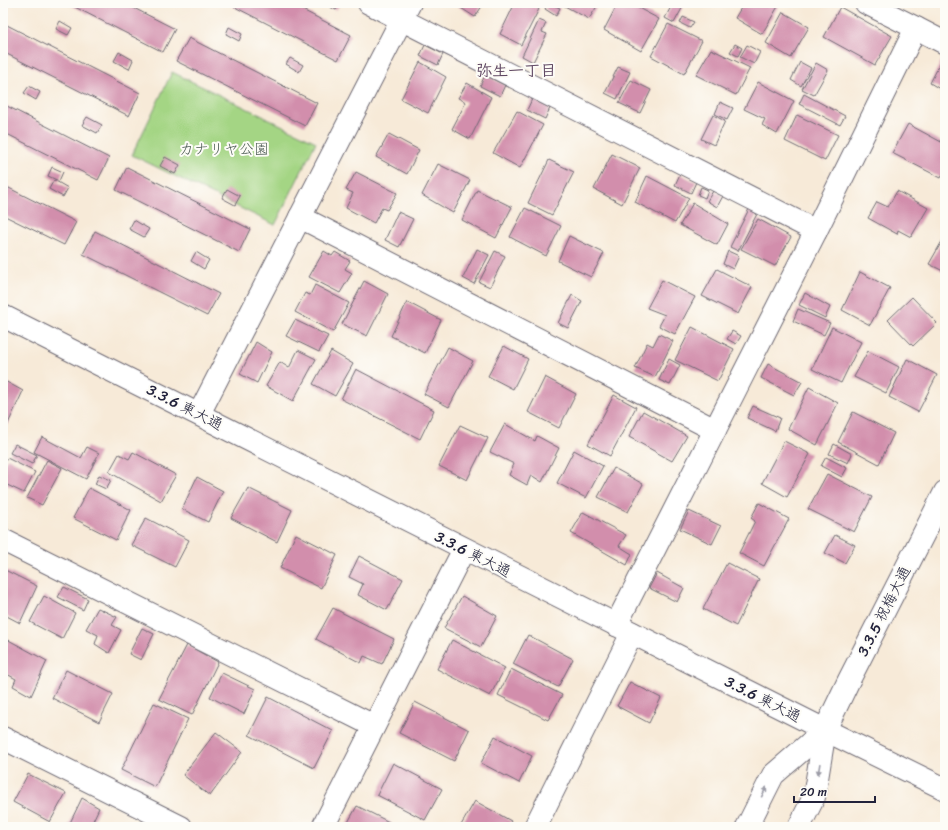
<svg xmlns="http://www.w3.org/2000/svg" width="948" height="830" font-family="Sriracha,'Klee One',sans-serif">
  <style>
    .green { fill: #a4d584; stroke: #637c60 }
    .building { fill: #d28eac }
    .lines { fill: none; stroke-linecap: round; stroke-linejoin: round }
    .minor-casing { stroke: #6d6872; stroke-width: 24 }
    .minor { stroke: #fff; stroke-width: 22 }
    .oneway { fill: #9c9ca7 }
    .labels { text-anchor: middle; stroke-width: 4; stroke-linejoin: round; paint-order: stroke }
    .park-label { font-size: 15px; fill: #495851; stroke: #fdfcf7 }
    .street-label { font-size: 15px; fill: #22223b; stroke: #fdfcf7 }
    .neighbourhood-label { font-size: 16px; font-weight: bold; fill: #604863; stroke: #fdfcf7 }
  </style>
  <rect width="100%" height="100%" fill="#fdfcf7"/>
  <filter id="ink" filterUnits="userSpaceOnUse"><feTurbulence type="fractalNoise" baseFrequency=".025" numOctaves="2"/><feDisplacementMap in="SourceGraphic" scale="8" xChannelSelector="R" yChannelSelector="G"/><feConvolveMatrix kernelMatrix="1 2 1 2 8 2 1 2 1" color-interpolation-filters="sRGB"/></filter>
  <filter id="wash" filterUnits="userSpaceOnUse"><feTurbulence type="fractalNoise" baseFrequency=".012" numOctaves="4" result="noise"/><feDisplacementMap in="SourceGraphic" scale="16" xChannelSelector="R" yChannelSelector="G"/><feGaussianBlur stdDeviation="0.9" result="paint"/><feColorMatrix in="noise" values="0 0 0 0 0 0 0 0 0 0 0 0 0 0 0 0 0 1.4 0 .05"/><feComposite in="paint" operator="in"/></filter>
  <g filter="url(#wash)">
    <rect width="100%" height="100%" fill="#f7ead8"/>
    <path class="green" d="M172,72L316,142L275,225L132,155Z"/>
    <g id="blocks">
      <g class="building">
        <path d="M67,3H124L175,29L163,52Z"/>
        <path d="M227,3H289L351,35L338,60Z"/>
        <path d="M322,3H338L340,4L336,10Z"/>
        <path d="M453,3H484L475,17Z"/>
        <path d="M515,3H528L539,9L521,45L500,34Z"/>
        <path d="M548,3L560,8L556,16L545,9Z"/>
        <path d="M559,3H599L589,19Z"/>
        <path d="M618,3H629L659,19L641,51L604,30Z"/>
        <path d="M673,3H685L674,23L665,18Z"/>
        <path d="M744,3H780L762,34L735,18Z"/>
        <path d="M840,7L892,36L875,65L824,37Z"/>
        <path d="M783,12L809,27L791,58L766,43Z"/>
        <path d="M683,17L694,22L690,28L680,23Z"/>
        <path d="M539,20L546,23L542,32L547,34L533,62L522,56Z"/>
        <path d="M60,21L72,28L68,35L56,29Z"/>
        <path d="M3,23L140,93L129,116L3,52Z"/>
        <path d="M668,24L702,41L684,74L651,56Z"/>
        <path d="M229,27L242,34L239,41L226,34Z"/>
        <path d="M189,38L317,103L305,126L176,61Z"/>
        <path d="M735,44L742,48L738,56L730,52Z"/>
        <path d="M425,45L443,54L438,65L420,56Z"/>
        <path d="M747,45L760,52L754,64L740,57Z"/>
        <path d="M711,49L750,68L736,95L696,75Z"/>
        <path d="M119,52L133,60L129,69L114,61Z"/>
        <path d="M945,54V92L930,83Z"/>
        <path d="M290,58L303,65L299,72L286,64Z"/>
        <path d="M420,62L446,77L428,113L401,99Z"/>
        <path d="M800,62L811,68L801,86L791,80Z"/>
        <path d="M816,63L828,70L814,95L802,89Z"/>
        <path d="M618,67L630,72L617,99L605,93Z"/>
        <path d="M485,75L505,85L500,96L480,86Z"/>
        <path d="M631,80L651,90L640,113L619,103Z"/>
        <path d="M758,82L794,101L777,134L762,125L765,119L744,109Z"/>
        <path d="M467,83L491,97L470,139L452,129L466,102L458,98Z"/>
        <path d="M29,86L40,92L36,100L24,93Z"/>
        <path d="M804,94L845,116L840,125L799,104Z"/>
        <path d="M532,99L550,108L545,119L527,110Z"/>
        <path d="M720,102L733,108L727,120L715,114Z"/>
        <path d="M3,104L109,158L98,180L3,132Z"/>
        <path d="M517,111L543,125L520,168L493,153Z"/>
        <path d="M713,115L725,121L714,145L701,139Z"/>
        <path d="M797,115L838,135L825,161L785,141Z"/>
        <path d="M87,117L102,125L97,133L82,125Z"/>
        <path d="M908,124L945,144V170L941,178L892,153Z"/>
        <path d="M389,134L419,150L407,174L376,157Z"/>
        <path d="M612,154L640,168L622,204L594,189Z"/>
        <path d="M165,157L180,165L175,174L160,166Z"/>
        <path d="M549,160L574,172L552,215L528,203Z"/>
        <path d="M438,164L470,180L453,213L422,195Z"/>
        <path d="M52,167L63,172L59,181L48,176Z"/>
        <path d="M127,167L250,229L239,252L116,190Z"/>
        <path d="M356,172L397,193L387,210L382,208L374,223L346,208L353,193L346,190Z"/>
        <path d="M680,174L696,182L691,193L675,185Z"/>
        <path d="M647,176L689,198L675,223L635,202Z"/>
        <path d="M54,180L68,188L63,197L49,189Z"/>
        <path d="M3,185L76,222L64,245L3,215Z"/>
        <path d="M701,187L708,190L705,198L698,195Z"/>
        <path d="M227,189L240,196L235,205L222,198Z"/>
        <path d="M477,190L512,207L496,238L462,220Z"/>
        <path d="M713,191L723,196L717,207L707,201Z"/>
        <path d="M897,191L928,208L911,237L898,230L897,234L868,218L877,202L888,207Z"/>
        <path d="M693,203L728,224L717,245L680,225Z"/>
        <path d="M525,208L561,226L546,256L510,237Z"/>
        <path d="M749,209L757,214L738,251L730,247Z"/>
        <path d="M398,212L413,219L399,247L385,240Z"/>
        <path d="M758,219L791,237L775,266L741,249Z"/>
        <path d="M134,220L149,229L144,237L129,229Z"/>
        <path d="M95,231L219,294L207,316L83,254Z"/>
        <path d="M569,236L604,253L591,277L558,261Z"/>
        <path d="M945,236V272L929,264Z"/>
        <path d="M477,249L489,255L474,284L463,278Z"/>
        <path d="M324,251L332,256L335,252L350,261L345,269L352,273L340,293L309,277Z"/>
        <path d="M495,251L505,256L490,287L479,282Z"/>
        <path d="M728,251L739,256L733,269L723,264Z"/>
        <path d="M196,252L209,260L204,269L191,261Z"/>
        <path d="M717,269L752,287L738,314L702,296Z"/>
        <path d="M860,272L890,288L870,325L842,310Z"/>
        <path d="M662,280L695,297L675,334L659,326L665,315L647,308Z"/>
        <path d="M364,281L388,294L367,336L342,324Z"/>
        <path d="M315,285L349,303L333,332L295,312L305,293L310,295Z"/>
        <path d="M805,293L830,307L825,318L799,305Z"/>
        <path d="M572,295L582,301L568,328L558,323Z"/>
        <path d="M912,297L937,323L913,346L888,320Z"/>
        <path d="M407,302L441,320L425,353L391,336Z"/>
        <path d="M798,309L830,323L824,335L793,321Z"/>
        <path d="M295,320L328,336L319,352L286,336Z"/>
        <path d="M692,327L734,349L718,381L675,360Z"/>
        <path d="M832,327L861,342L841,383L812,369Z"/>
        <path d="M732,331L741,336L736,344L727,339Z"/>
        <path d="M659,334L673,341L655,377L635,368L647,343L653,346Z"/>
        <path d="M256,342L272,352L257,383L240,374Z"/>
        <path d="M504,346L528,359L513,389L488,376Z"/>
        <path d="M448,347L473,361L449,407L424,394Z"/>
        <path d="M298,350L316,359L293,401L266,386L280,362L289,368Z"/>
        <path d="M331,351L353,364L335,396L313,384Z"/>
        <path d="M868,351L899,367L886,393L854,377Z"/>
        <path d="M669,359L680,365L670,385L659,380Z"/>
        <path d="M907,359L937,375L918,412L889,397Z"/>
        <path d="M768,364L802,382L794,395L761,378Z"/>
        <path d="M356,369L434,410L420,439L341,399Z"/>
        <path d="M545,377L576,394L559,428L528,412Z"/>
        <path d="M3,380L23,391L7,426L3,424Z"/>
        <path d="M809,387L838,403L817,445L788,429Z"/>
        <path d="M614,395L636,407L610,456L588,444Z"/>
        <path d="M753,406L780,418L775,431L747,418Z"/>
        <path d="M643,411L687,436L672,461L629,437Z"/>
        <path d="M853,412L894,433L879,464L838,442Z"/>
        <path d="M505,424L535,441L537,436L559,448L542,482L531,475L527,485L509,475L514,464L490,452Z"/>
        <path d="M460,425L488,438L467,480L439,466Z"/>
        <path d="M42,437L81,458L87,447L99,453L86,479L34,452Z"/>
        <path d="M784,441L810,454L787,497L762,483Z"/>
        <path d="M15,444L37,455L32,464L10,453Z"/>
        <path d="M834,444L852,454L848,463L829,454Z"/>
        <path d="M574,450L603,466L586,498L557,483Z"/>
        <path d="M133,452L176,475L161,501L109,472L119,454L129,459Z"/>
        <path d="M826,457L847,468L842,477L821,466Z"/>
        <path d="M7,458L35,472L24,493L3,483V466Z"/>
        <path d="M47,460L62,468L42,505L27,498Z"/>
        <path d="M614,468L643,484L628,512L598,497Z"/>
        <path d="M827,474L872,497L854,532L808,509Z"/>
        <path d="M99,475L111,480L106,489L95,484Z"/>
        <path d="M197,477L223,491L208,522L182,509Z"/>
        <path d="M89,488L131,510L116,540L73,518Z"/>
        <path d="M248,488L292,510L277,542L231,518Z"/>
        <path d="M759,503L789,519L764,566L739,553L755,521L751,518Z"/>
        <path d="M689,511L721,526L712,544L680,529Z"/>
        <path d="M583,512L626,535L619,546L632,554L627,565L571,533Z"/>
        <path d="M146,518L189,540L175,567L131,545Z"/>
        <path d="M296,534L337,555L321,588L280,568Z"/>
        <path d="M835,535L855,545L845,563L825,553Z"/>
        <path d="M359,556L403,579L387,610L358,595L363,584L349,577Z"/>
        <path d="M727,563L759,579L736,626L703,609Z"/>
        <path d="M3,569L37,586L20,623L3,614Z"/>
        <path d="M657,573L684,588L677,602L649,588Z"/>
        <path d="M64,587L88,599L83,610L58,597Z"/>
        <path d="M44,596L75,613L62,639L30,622Z"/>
        <path d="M462,596L497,616L481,647L444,628Z"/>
        <path d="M98,608L117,617L112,625L121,630L109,653L95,644L98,635L86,629Z"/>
        <path d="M333,608L394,639L382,664L364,656L361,663L316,639Z"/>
        <path d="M142,628L154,634L141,660L129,654Z"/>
        <path d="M528,635L573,659L558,687L513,664Z"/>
        <path d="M3,637L47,661L31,696L13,686L16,679L3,672Z"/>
        <path d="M452,640L505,668L490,696L437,669Z"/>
        <path d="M187,645L218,662L192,715L159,699Z"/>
        <path d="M511,669L562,695L548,720L498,695Z"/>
        <path d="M66,670L113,694L99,722L52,698Z"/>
        <path d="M222,673L255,689L244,714L210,697Z"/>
        <path d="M630,682L661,698L649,723L617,706Z"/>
        <path d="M268,697L333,731L314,768L249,735Z"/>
        <path d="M415,702L469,730L454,761L399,733Z"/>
        <path d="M154,703L188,719L155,787L121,770Z"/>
        <path d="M216,732L242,752L210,796L183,775Z"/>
        <path d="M495,736L532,756L519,783L481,763Z"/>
        <path d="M393,763L442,789L425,820L377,795Z"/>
        <path d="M28,774L66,793L50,822L13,802Z"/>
        <path d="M82,798L99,808L90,827H68Z"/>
        <path d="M475,801L511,821L508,827H460Z"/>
        <path d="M357,806L391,823L389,827L346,826Z"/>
      </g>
    </g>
  </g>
  <g filter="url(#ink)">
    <use href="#blocks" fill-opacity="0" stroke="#6d6872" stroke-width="1"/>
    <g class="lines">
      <g class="minor-casing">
        <g id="minor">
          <path d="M369,3L816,231"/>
          <path d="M916,28L945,43"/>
          <path d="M300,217L715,430"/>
          <path d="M3,316L825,730L945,789"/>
          <path d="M199,414L410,3"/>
          <path d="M3,540L374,726"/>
          <path d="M616,625L816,231L916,28L866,3"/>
          <path d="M3,738L181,827"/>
          <path d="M323,827L464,549"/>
          <path d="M535,827L632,633"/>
          <path d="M747,827L773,775L825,730"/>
          <path d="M799,827L814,797L825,730L849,680L945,492"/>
        </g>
      </g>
      <use href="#minor" class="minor"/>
    </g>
    <defs><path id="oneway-solid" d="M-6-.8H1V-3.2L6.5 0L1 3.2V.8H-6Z"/></defs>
    <g class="oneway">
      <use href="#oneway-solid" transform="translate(819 769) rotate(99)"/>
      <use href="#oneway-solid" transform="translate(764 792) rotate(-63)"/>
    </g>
  </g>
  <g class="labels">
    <g class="park-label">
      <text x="224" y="154">カナリヤ公園</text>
    </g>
    <g class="street-label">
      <text transform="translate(185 407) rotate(27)" y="5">3.3.6 東大通</text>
      <text transform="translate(473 554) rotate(27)" y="5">3.3.6 東大通</text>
      <text transform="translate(884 611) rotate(-63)" y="5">3.3.5 祝梅大通</text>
      <text transform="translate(763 699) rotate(27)" y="5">3.3.6 東大通</text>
    </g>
    <g class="neighbourhood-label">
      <text x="516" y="76">弥生一丁目</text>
    </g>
  </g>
  <rect width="948" height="830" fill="none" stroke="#fdfcf7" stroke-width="16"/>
  <path d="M794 796v6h81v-6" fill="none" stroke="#22223b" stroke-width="2"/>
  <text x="800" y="796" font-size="12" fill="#22223b" stroke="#fdfcf7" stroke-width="3" paint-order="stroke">20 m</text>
</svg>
